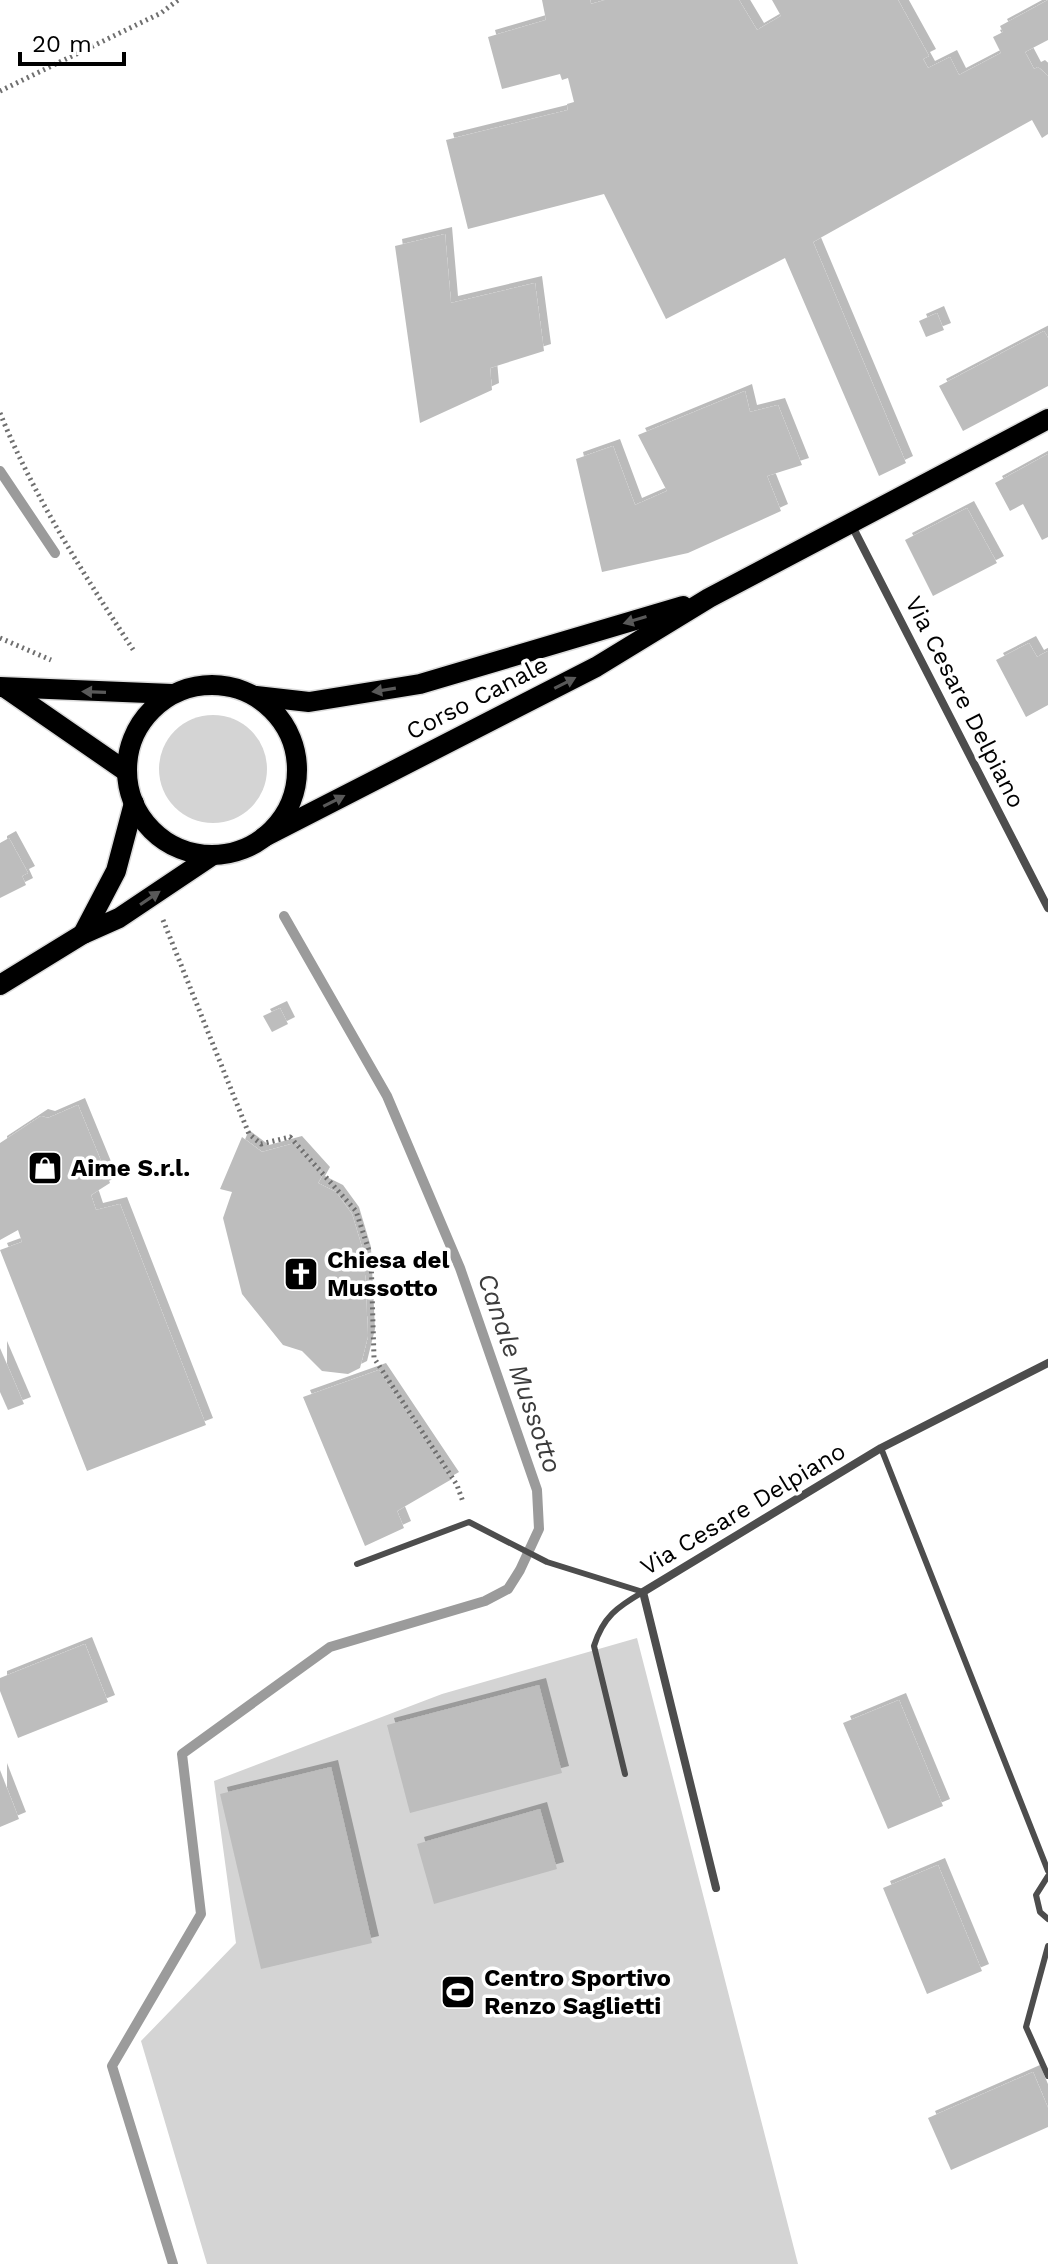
<svg xmlns="http://www.w3.org/2000/svg" width="1048" height="2264" font-family="'Work Sans',sans-serif">
  <style>
    .green { fill: #d4d4d4 }
    .lines { fill: none; stroke-linecap: round; stroke-linejoin: round }
    .stream { stroke: #9b9b9b; stroke-width: 10 }
    .building { fill: #bdbdbd; filter: url(#shadow) }
    .primary-casing { stroke: #dbdbdb; stroke-width: 23 }
    .path { stroke: #6f6f6f; stroke-width: 5; stroke-dasharray: 2 4; stroke-linecap: butt }
    .service { stroke: #4d4d4d; stroke-width: 6 }
    .minor { stroke: #4d4d4d; stroke-width: 8 }
    .primary { stroke: #000; stroke-width: 20 }
    .oneway { fill: #595959 }
    .labels { text-anchor: middle; stroke-width: 7; stroke-linejoin: round; paint-order: stroke }
    .street-label { font-size: 24px; fill: #000; stroke: #fff }
    .poi-label { font-size: 24px; font-weight: bold; fill: #000; stroke: #fff; text-anchor: start }
    .water-label { font-size: 26px; font-style: italic; fill: #3c3c3c; stroke: #fff }
  </style>
  <defs>
    <filter id="shadow"><feDropShadow dx="7" dy="-7" stdDeviation="0" flood-color="#0004"/></filter>
  </defs>
  <rect width="100%" height="100%" fill="#fff"/>
  <g class="green">
    <circle cx="213" cy="769" r="54"/>
    <path d="M637,1638L798,2264H207L141,2041L236,1943L214,1781L442,1694Z"/>
  </g>
  <g class="lines">
    <g class="stream">
      <path d="M0,471L55,553"/>
      <path d="M173,2264L112,2066L201,1914L182,1754L330,1647L485,1601L508,1589L520,1570L539,1529L537,1490L460,1268L387,1096L284,916"/>
    </g>
  </g>
  <g class="building">
    <path d="M542,0H590L591,4L605,0H739L757,30L781,16L772,0H898L929,56L923,59L928,68L950,57L959,75L1001,53L993,37L1003,32L1000,26L1048,0V40L1025,52L1034,69L1038,67L1048,76V134L1042,138L1032,120L813,242L906,463L879,476L785,258L666,319L604,194L468,229L446,140L568,110L567,104L574,102L568,78L562,80L560,74L502,89L488,37L546,20Z"/>
    <path d="M445,234L451,303L535,283L544,351L490,368L492,390L420,423L395,246Z"/>
    <path d="M937,313L944,330L926,337L919,321Z"/>
    <path d="M1044,331L1048,338V386L963,431L939,386Z"/>
    <path d="M745,391L750,412L778,405L802,465L767,476L781,511L688,553L602,572L576,459L613,446L635,505L667,491L638,435Z"/>
    <path d="M1048,454V537L1042,540L1023,504L1010,511L995,483Z"/>
    <path d="M967,508L997,563L933,596L905,540Z"/>
    <path d="M1029,643L1037,657L1048,651V705L1026,717L996,660Z"/>
    <path d="M9,838L28,873L22,876L26,885L0,898V843Z"/>
    <path d="M280,1008L288,1024L272,1032L263,1016Z"/>
    <path d="M78,1105L110,1183L91,1195L96,1210L120,1204L206,1425L87,1471L0,1250L22,1242L18,1230L0,1240V1143L41,1116L48,1118Z"/>
    <path d="M242,1137L262,1152L295,1143L323,1174L318,1183L336,1192L352,1214L364,1254L368,1336L360,1368L348,1374L322,1371L302,1351L283,1345L242,1294L223,1218L232,1192L220,1189Z"/>
    <path d="M0,1348L24,1404L8,1410L0,1392Z"/>
    <path d="M379,1370L452,1479L397,1511L404,1528L365,1546L303,1397Z"/>
    <path d="M85,1644L108,1702L18,1738L0,1691V1678Z"/>
    <path d="M539,1685L562,1773L410,1813L387,1725Z"/>
    <path d="M899,1700L943,1806L888,1829L843,1723Z"/>
    <path d="M331,1767L372,1943L261,1969L220,1794Z"/>
    <path d="M0,1770L19,1819L0,1827Z"/>
    <path d="M540,1809L557,1869L434,1904L417,1844Z"/>
    <path d="M938,1865L982,1971L927,1994L883,1888Z"/>
    <path d="M1033,2072L1048,2108V2127L951,2170L928,2118Z"/>
  </g>
  <g class="lines">
    <g class="primary-casing">
      <g id="primary">
        <circle cx="212" cy="770" r="85"/>
        <path d="M0,687L172,694"/>
        <path d="M7,689L127,772"/>
        <path d="M256,696L309,702L420,684L683,606"/>
        <path d="M264,837L596,667L709,598L1048,419"/>
        <path d="M83,934L116,871L134,803"/>
        <path d="M0,985L83,934L119,918L213,855"/>
      </g>
    </g>
    <g class="path">
      <path d="M0,91L161,13L178,0"/>
      <path d="M0,413C34,497 84,575 134,651"/>
      <path d="M0,638L51,660"/>
      <path d="M163,920L249,1134L261,1144L290,1137L356,1211L371,1257L374,1358L457,1485L463,1502"/>
    </g>
    <g class="service">
      <path d="M881,1448L1048,1871"/>
      <path d="M357,1564L469,1522L547,1562L643,1592"/>
      <path d="M625,1774L594,1646C603,1617 617,1607 643,1592"/>
      <path d="M1048,1876L1036,1895L1040,1912L1048,1919"/>
      <path d="M1048,1946L1026,2027L1048,2076"/>
    </g>
    <g class="minor">
      <path d="M851,524L1048,908"/>
      <path d="M716,1888L643,1592L881,1448L1048,1363"/>
    </g>
    <use href="#primary" class="primary"/>
  </g>
  <defs><path id="oneway-solid" d="M-6-.8H1V-3.2L6.5 0L1 3.2V.8H-6Z" transform="scale(2)"/></defs>
  <g class="oneway">
    <use href="#oneway-solid" transform="translate(635 620) rotate(163)"/>
    <use href="#oneway-solid" transform="translate(565 683) rotate(-27)"/>
    <use href="#oneway-solid" transform="translate(384 690) rotate(171)"/>
    <use href="#oneway-solid" transform="translate(94 692) rotate(-178)"/>
    <use href="#oneway-solid" transform="translate(334 801) rotate(-27)"/>
    <use href="#oneway-solid" transform="translate(150 898) rotate(-34)"/>
  </g>
  <defs>
    <g id="shop-square" transform="scale(1.8)"><rect x="-9" y="-9" width="18" height="18" rx="4" fill="#000" stroke="#fff"/><path d="M-5-2.5h2.3a2.7 3.5 0 0 1 5.4 0H5L5.5 6h-11ZM-1.5-2.5h3a1.5 2.3 0 0 0-3 0Z" fill="#fff"/></g>
    <g id="church-square" transform="scale(1.8)"><rect x="-9" y="-9" width="18" height="18" rx="4" fill="#000" stroke="#fff"/><path d="M-1.2-6h2.4v3.5h3.3v2.4h-3.3V6h-2.4V-.1h-3.3v-2.4h3.3Z" fill="#fff"/></g>
    <g id="stadium-square" transform="scale(1.8)"><rect x="-9" y="-9" width="18" height="18" rx="4" fill="#000" stroke="#fff"/><path d="M0-5a6.5 5 0 1 0 0 10a6.5 5 0 1 0 0-10ZM-3.5-1.8h7v3.6h-7Z" fill="#fff"/></g>
  </defs>
  <g fill-rule="evenodd">
    <use href="#shop-square" x="45" y="1168"/>
    <use href="#church-square" x="301" y="1274"/>
    <use href="#stadium-square" x="458" y="1992"/>
  </g>
  <g class="labels">
    <g class="street-label">
      <text transform="translate(477 698) rotate(-27)" y="8">Corso Canale</text>
      <text transform="translate(965 702) rotate(63)" y="8">Via Cesare Delpiano</text>
      <text transform="translate(743 1509) rotate(-31)" y="8">Via Cesare Delpiano</text>
    </g>
    <g class="poi-label">
      <text x="71" y="1176">Aime S.r.l.</text>
      <text x="327" y="1268">Chiesa del<tspan x="327" dy="28">Mussotto</tspan></text>
      <text x="484" y="1986">Centro Sportivo<tspan x="484" dy="28">Renzo Saglietti</tspan></text>
    </g>
    <g class="water-label">
      <text transform="translate(520 1373) rotate(71)" y="9">Canale Mussotto</text>
    </g>
  </g>
  <path d="M20 52v12h104v-12" fill="none" stroke="#000000" stroke-width="4"/>
  <text x="32" y="52" font-size="24" fill="#000000" stroke="#ffffff" stroke-width="6" paint-order="stroke">20 m</text>
</svg>
